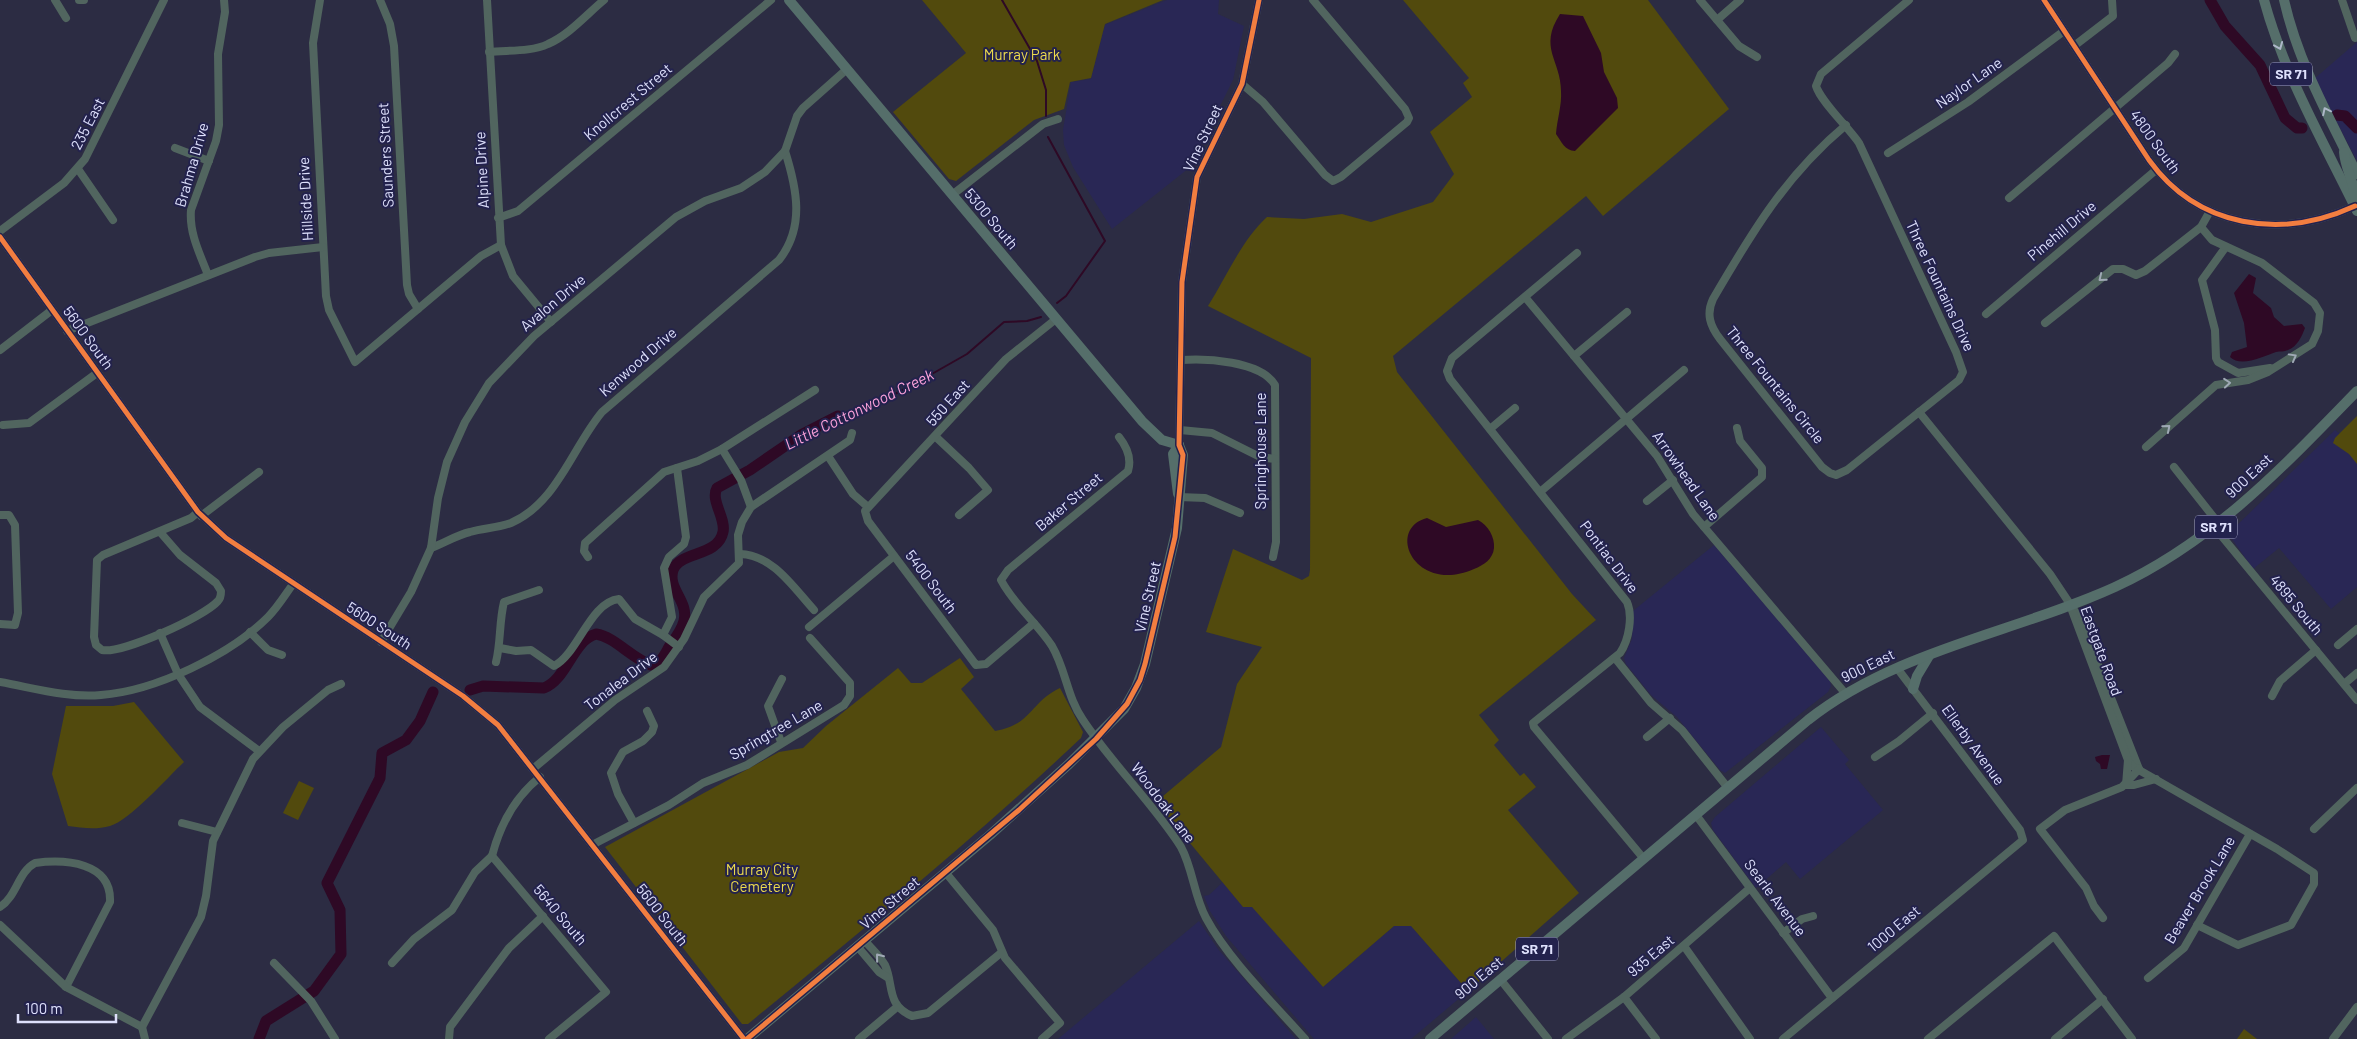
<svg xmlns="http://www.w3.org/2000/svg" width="2357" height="1039" font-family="Barlow,sans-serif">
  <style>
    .built { fill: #292755 }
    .green { fill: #524a0d }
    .water { fill: #2e0925 }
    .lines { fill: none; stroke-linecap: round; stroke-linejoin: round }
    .stream { stroke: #2e0925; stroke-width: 2 }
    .river { stroke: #2e0925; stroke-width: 11 }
    .minor { stroke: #51655f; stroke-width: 8 }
    .major { stroke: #556e6a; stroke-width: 10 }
    .cycleway-casing { stroke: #23224d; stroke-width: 8 }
    .cycleway { stroke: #f27e40; stroke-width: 5 }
    .oneway { stroke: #aeb8c9 }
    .oneway2 { stroke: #9fa9b5 }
    .labels { text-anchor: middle; stroke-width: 4; stroke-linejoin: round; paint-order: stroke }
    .shield { fill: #23224d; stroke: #a6a7c8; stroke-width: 1 }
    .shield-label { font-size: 14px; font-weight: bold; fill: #dee0fc }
    .park-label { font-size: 15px; fill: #eddb4d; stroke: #23224d }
    .street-label { font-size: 15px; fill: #dee0fc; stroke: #23224d }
    .water-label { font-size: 16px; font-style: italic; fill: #fba2da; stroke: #23224d }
  </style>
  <rect width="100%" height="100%" fill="#2c2c43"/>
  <g class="built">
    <path d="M1167,0H1219L1218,14L1244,26L1233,80L1189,168L1112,229L1073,167L1064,145L1063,130L1071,82L1091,79L1105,25Z"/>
    <path d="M2357,42V161L2314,79Z"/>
    <path d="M2335,430L2357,449V587L2331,609L2279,548L2253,569L2230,536L2231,531Z"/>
    <path d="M1714,545L1830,681L1831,686L1828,692L1725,773L1720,770L1677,717L1651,695L1626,664L1624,658L1632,639L1633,611Z"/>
    <path d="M1821,727L1849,760L1845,764L1883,810L1800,879L1786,862L1756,888L1713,830L1711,823L1715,817Z"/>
    <path d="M1223,882L1243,907L1252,906L1323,987L1394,926H1411L1468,991L1411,1039H1314L1226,936L1210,911L1204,896L1209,895Z"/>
    <path d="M1199,921L1218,949L1296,1039H1058Z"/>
    <path d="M1476,1017L1494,1039H1451Z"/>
  </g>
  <g class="green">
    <path d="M922,0H1163L1105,24L1091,78L1070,82L1064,109L1034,120L956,181L949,179L893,112L966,53Z"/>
    <path d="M1403,0H1648L1729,109L1603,216L1586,196L1393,356L1397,372L1572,594L1596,620L1479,715L1499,740L1494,745L1520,776L1524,773L1536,787L1508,810L1579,893L1468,991L1411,926H1394L1323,987L1252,907H1243L1156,802L1221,747L1237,684L1262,647L1206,632L1233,549L1302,580L1309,576L1310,570L1311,358L1208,306C1227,276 1241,241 1267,217L1304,219L1342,214L1371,222L1433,202L1454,174L1430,132L1472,97L1463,83L1469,78Z"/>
    <path d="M2357,416V464L2349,454L2333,443L2335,438Z"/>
    <path d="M960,658L974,677L961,689L995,731C1032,725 1030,702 1060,688L1083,732L1081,738C975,838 861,931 748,1024H742L605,847L779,752L803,748L826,726L898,668L911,683H922Z"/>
    <path d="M134,702L184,762C168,777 129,821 110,826C96,830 82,828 68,826L52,774L66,706H113Z"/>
    <path d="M299,781L314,788L298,820L283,813Z"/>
    <path d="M2244,1029L2257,1039H2237Z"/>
  </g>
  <g class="water">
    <path d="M1560,14L1583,16L1601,53L1604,72L1617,98L1618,108L1575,151C1565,151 1561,141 1556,134C1557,120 1562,105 1561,91C1561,60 1538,48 1560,14Z"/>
    <path d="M2249,274L2256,278L2253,293L2271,308L2274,317L2284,326L2302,324L2305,328C2302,336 2297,347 2288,350C2284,352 2280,351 2276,352C2264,356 2241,368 2230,357L2232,352L2247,347L2244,323L2234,293Z"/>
    <path d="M1427,518L1446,527L1478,520C1488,525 1495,537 1494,548C1493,559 1484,565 1474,569C1415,595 1385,529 1427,518Z"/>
    <path d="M2102,755H2110L2107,769H2101L2100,764L2096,761L2095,757Z"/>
  </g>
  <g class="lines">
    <g class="stream">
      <path d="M1002,0L1037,61L1046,90V116"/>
      <path d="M1048,137L1105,241L1066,296L1057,303"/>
      <path d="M838,416L895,394L923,379L967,354L1004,322L1027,321L1041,317"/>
    </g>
    <g class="river">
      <path d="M2210,0L2225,26L2260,65L2285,118L2297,128H2302"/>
      <path d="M2337,115L2345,116L2357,128"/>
      <path d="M470,690L483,686L544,688C567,679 573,640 596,634C615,637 631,658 651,665C661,663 665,655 669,647C675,639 682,630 684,621C689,601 667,589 673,570C680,551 718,557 723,532C726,518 710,500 717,488L750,470L801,435L838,416"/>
      <path d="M259,1039L266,1021L314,991L341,954L340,910L327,883L380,778L382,753L406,740L420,721L433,692"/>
    </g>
    <g class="minor">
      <path d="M55,0L66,18"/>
      <path d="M79,0H84"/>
      <path d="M320,0L313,43L326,296L329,310L355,362L481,256L501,245"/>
      <path d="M380,0L390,24L394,46L407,285L409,294L418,309"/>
      <path d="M487,0L501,245L513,276L551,322"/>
      <path d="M1700,0L1739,46L1757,57"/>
      <path d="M2044,0L2149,160C2198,228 2281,240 2355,206"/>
      <path d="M2342,0L2355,38"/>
      <path d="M1717,20L1740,0"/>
      <path d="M2074,46L2113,16L2112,0"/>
      <path d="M489,52C508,50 531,52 548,44C569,35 587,14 604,0"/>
      <path d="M1242,84L1263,102L1325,175L1333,181L1341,177L1407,122L1409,118L1405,109L1313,0"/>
      <path d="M1846,125C1786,175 1752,232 1713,299C1706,314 1710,326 1720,339L1822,467L1830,473L1836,475L1847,470L1959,380L1963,372L1956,352L1859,143C1848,127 1821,102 1816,86L1821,74L1909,0"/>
      <path d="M175,148L209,161"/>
      <path d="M1888,153L1968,102L2064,31"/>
      <path d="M78,169L113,220"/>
      <path d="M952,195L1043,124L1058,119"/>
      <path d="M2009,198L2168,63L2175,54"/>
      <path d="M498,218L518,211L771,0"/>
      <path d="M0,231L64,183L85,159L164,0"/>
      <path d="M0,237L198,512L226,538L463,696L498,725L744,1039"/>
      <path d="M2225,248L2202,280L2215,330L2216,358L2218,362L2238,373L2270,368"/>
      <path d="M1577,253L1452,358L1447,371L1450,379L1627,602C1633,616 1629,640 1620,653L1533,723L1534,727L1644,859"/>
      <path d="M208,275C200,254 189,233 191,210L216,141L219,125L218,54L225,12L224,0"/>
      <path d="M1525,297L1657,456L1693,514L1845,693"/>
      <path d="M1986,314L2156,170"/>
      <path d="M2045,323L2113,269H2123L2136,275L2145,271L2201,227L2210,211"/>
      <path d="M67,331L255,257L269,253L323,247"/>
      <path d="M0,350L52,310"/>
      <path d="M1574,356L1627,312"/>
      <path d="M1181,360C1205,358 1261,361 1275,385L1276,542L1273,557"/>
      <path d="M1919,412L2050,574L2080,619L2139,769"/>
      <path d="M3,425L29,423L97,373"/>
      <path d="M1490,429L1515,408"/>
      <path d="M1180,430L1212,433L1260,457L1275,459"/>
      <path d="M936,437L969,468L988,490L959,515"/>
      <path d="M1119,437C1127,447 1132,458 1128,471L1008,570L1001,580C1014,605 1037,623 1052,646C1066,670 1067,697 1083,720C1112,764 1152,802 1181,847C1193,869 1194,896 1206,918C1228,959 1274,1004 1305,1039"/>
      <path d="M1179,445L1182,282L1197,177L1242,84L1259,0"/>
      <path d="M2146,447L2216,385L2248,380L2268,372L2312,344L2318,331L2320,313L2314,303L2262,263L2212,240L2201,227"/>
      <path d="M722,449L741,480L751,507"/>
      <path d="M828,456L853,494L868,507"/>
      <path d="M2174,467L2219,524"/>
      <path d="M1540,492L1684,370"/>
      <path d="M1179,497L1205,498L1240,513"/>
      <path d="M1647,501L1673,480"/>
      <path d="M0,515H9L15,525L18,613L15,625L0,624"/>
      <path d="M201,516L259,472"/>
      <path d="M1704,527L1762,477V468L1740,441L1737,428"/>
      <path d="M2215,528L2357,700"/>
      <path d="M160,532L180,555L216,583L221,591C221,595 221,598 218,601C204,617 122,654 102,650L96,645L94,637L97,560L103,555L191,518L198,512"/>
      <path d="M431,548C444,543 457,535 470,532C484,528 498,528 511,523C557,503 572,448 602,412L779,260C805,227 797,189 785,151"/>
      <path d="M740,554C773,555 793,587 814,610"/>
      <path d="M588,557L584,551L585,543L664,472L698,461L722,449L815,390"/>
      <path d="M2070,605L2128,760L2132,766L2277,849L2314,873V884L2291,925L2238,945L2197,925"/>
      <path d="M1034,623L986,664L976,665L868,521L865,511L1006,359L1056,319"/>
      <path d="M809,627L894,556"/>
      <path d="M250,632L268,650L282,655"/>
      <path d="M160,633L178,674L200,707L259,751"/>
      <path d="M663,635L679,647"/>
      <path d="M381,642L411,592L431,548L438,498L447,462L465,422L489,383L534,336L676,217L705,201L741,188L765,172L785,151L797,116L803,108L847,69"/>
      <path d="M2338,645L2357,629"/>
      <path d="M500,648L516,651L531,650L554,666C578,654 590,602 619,599L635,619L663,635L672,617L664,568L669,557L684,544L686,537L677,468"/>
      <path d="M1615,658L1651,703L1682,730L1728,788"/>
      <path d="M496,662C501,642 499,622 504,602L539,590"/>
      <path d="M0,682C34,688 67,698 101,695C155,691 230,655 268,617C278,607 285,595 293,584"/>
      <path d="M2344,684L2357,673"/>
      <path d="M2272,696L2280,681L2316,650"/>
      <path d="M1647,737L1670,718"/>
      <path d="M781,742L768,706L782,679"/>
      <path d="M1875,757L1899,741L1933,713"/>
      <path d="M2128,760L2126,785H2134L2156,779"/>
      <path d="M534,768L615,700L664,667L684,639L704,597L739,563L738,535L742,522L751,507L850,440L852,433"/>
      <path d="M1696,815L1832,998"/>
      <path d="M182,823L217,832"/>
      <path d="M634,823L618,794L611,773L623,752L643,741L652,732L654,726L647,711"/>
      <path d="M2314,829L2357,788"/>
      <path d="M592,845L669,805L703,783L747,765L844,705L850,696V683L810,638"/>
      <path d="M492,856L606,992L549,1039"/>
      <path d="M492,856C500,825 515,797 540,777"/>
      <path d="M946,873L993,930L1005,958L1060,1023L1042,1039"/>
      <path d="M0,907C17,896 18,872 35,863C65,859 112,862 110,902L66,987"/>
      <path d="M2103,918L2094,906L2086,888L2040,829L2065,810L2122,787L2139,769"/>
      <path d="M0,925L66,987L142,1027"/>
      <path d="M1783,933L1802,919L1813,916"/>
      <path d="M864,940C871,948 880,956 885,965C894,985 886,1005 912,1016L928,1013L1002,952"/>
      <path d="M857,946L879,972L887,977"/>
      <path d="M1684,946L1750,1039"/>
      <path d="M274,963L311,1001L335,1039"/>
      <path d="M392,963L414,939L452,910L475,872L492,856"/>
      <path d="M2148,978L2184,948L2250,834"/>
      <path d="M1500,979L1548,1039"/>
      <path d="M1624,997L1656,1039"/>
      <path d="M142,1027L201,917L206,896L213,841L253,759L283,727L328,690L341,684"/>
      <path d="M142,1027L145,1039"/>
      <path d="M449,1039L450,1027L509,948L543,916"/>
      <path d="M859,1039L897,1007"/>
      <path d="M1566,1039L1624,997L1750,888"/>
      <path d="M1783,1039L2023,840L2020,830L1897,668"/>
      <path d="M1928,1039L2054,936L2132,1039"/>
      <path d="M2055,1039L2103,999"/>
      <path d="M2333,1039L2357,1007"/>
    </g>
    <g class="major">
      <path d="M789,0L1142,421L1162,440L1179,445"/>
      <path d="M2264,0C2284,74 2324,143 2357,211"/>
      <path d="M2284,0C2298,62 2329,117 2357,174"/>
      <path d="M2344,152C2345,170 2357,186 2355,203"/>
      <path d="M1178,494L1173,454L1179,445"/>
      <path d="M1913,689L1917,676L1929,656"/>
      <path d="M747,1039L990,835L1069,764L1124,709L1136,688L1145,664L1177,528L1183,455L1179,445"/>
      <path d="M1430,1039L1808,720C1896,650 2014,633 2115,587C2213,542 2283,467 2357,391"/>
    </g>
    <g class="cycleway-casing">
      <g id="cycleway">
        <path d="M2044,0L2149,160C2198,228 2281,240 2355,206"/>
        <path d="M0,237L198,512L226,538L463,696L498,725L744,1039"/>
        <path d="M747,1039L1019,810L1096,739L1127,704L1140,680L1145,664L1175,537L1183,455L1179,445L1182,282L1197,177L1242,84L1259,0"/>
      </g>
    </g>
    <use href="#cycleway" class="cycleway"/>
  </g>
  <defs><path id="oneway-chevron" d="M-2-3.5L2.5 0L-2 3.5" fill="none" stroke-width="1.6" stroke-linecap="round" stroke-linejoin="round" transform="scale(1.25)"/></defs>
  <g class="oneway">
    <use href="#oneway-chevron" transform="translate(2279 46) rotate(68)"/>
    <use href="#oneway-chevron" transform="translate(2326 111) rotate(-116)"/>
  </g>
  <g class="oneway2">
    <use href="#oneway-chevron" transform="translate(2102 278) rotate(141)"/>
    <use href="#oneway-chevron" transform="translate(2293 357) rotate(-29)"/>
    <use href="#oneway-chevron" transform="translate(2227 383) rotate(-5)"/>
    <use href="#oneway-chevron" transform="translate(2167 428) rotate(-40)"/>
    <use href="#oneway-chevron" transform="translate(879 957) rotate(-128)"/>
  </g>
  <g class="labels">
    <g class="shield">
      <rect x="2270" y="62.5" width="42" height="23" rx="4"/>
      <rect x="2195" y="515.5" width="42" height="23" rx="4"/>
      <rect x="1516" y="937.5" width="42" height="23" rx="4"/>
    </g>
    <g class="shield-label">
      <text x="2291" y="79">SR 71</text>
      <text x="2216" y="532">SR 71</text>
      <text x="1537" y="954">SR 71</text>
    </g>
    <g class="park-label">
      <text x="1022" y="60">Murray Park</text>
      <text x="762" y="875">Murray City<tspan x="762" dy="17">Cemetery</tspan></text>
    </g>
    <g class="street-label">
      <text transform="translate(1969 83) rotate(-35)" y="5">Naylor Lane</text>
      <text transform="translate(628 102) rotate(-40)" y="5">Knollcrest Street</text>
      <text transform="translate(88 124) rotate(-63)" y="5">235 East</text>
      <text transform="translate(1203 138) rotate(-65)" y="5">Vine Street</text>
      <text transform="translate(2155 142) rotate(54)" y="5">4800 South</text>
      <text transform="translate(386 155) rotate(-93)" y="5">Saunders Street</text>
      <text transform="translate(192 165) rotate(-74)" y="5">Brahma Drive</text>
      <text transform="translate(482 170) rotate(-93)" y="5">Alpine Drive</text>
      <text transform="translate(306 199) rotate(-93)" y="5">Hillside Drive</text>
      <text transform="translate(991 219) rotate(50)" y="5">5300 South</text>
      <text transform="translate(2062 231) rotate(-40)" y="5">Pinehill Drive</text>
      <text transform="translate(1940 286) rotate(65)" y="5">Three Fountains Drive</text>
      <text transform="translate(553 303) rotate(-40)" y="5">Avalon Drive</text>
      <text transform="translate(88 338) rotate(54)" y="5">5600 South</text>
      <text transform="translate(638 362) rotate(-41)" y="5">Kenwood Drive</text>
      <text transform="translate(1775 385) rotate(51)" y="5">Three Fountains Circle</text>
      <text transform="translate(948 403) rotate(-48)" y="5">550 East</text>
      <text transform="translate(1261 451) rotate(-90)" y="5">Springhouse Lane</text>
      <text transform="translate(1686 476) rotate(55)" y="5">Arrowhead Lane</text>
      <text transform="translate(2249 476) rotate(-43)" y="5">900 East</text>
      <text transform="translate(1069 502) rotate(-40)" y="5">Baker Street</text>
      <text transform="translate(1609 557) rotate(53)" y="5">Pontiac Drive</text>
      <text transform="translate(931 582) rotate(53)" y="5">5400 South</text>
      <text transform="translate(1148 597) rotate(-77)" y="5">Vine Street</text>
      <text transform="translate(2296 605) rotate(50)" y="5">4895 South</text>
      <text transform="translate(379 626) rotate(33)" y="5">5600 South</text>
      <text transform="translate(2101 651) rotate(70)" y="5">Eastgate Road</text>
      <text transform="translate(1868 666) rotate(-26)" y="5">900 East</text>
      <text transform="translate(621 681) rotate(-37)" y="5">Tonalea Drive</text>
      <text transform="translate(776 730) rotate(-30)" y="5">Springtree Lane</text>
      <text transform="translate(1973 745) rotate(54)" y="5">Ellerby Avenue</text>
      <text transform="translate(1163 803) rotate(53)" y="5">Woodoak Lane</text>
      <text transform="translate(2200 890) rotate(-59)" y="5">Beaver Brook Lane</text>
      <text transform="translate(1775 898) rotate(53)" y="5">Searle Avenue</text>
      <text transform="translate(890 903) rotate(-40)" y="5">Vine Street</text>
      <text transform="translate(560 915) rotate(50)" y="5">5640 South</text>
      <text transform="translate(662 915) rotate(52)" y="5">5600 South</text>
      <text transform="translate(1894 929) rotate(-40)" y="5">1000 East</text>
      <text transform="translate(1651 956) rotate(-40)" y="5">935 East</text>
      <text transform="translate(1479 978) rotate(-40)" y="5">900 East</text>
    </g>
    <g class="water-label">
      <text transform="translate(859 409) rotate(-26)" y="6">Little Cottonwood Creek</text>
    </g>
  </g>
  <path d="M18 1014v8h98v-8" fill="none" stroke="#dee0fc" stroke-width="2.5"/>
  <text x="25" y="1014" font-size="15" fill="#dee0fc" stroke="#23224d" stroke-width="4" paint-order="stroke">100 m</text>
</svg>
